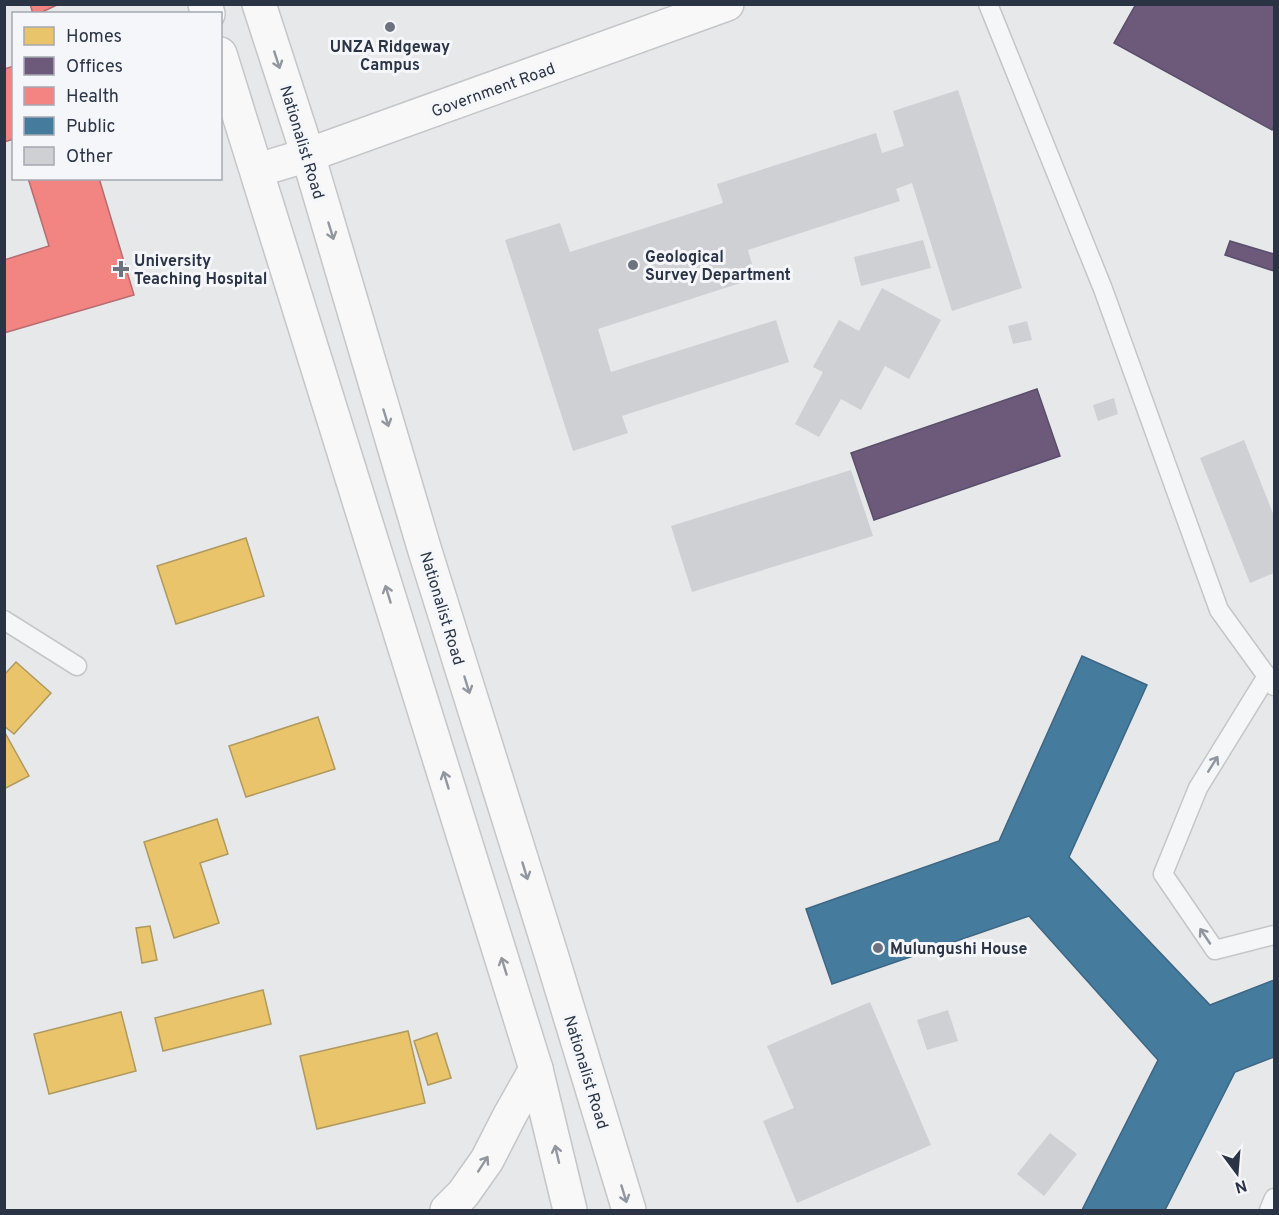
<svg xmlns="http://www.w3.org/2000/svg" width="1279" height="1215" font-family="Overpass,sans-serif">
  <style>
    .homes { fill: #e9c46a; stroke: #b0995f; stroke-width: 1.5 }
    .offices { fill: #6d597a; stroke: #594e6a; stroke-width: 1.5 }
    .health { fill: #f28482; stroke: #b66c70; stroke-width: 1.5 }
    .public { fill: #457b9d; stroke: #3d6683; stroke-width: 1.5 }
    .building { fill: #ced0d3 }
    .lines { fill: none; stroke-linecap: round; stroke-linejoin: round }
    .lane-casing { stroke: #c4c6c8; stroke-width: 21 }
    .secondary-casing { stroke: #c4c6c8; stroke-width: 36 }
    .lane { stroke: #f5f6f7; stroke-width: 18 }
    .secondary { stroke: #f8f8f8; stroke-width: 33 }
    .oneway { stroke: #92969e }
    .oneway2 { stroke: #90959e }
    .poi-dot { fill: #6c737f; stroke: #f4f6f9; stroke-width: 2 }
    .labels { text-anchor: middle; stroke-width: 6; stroke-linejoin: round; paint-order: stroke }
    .poi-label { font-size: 16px; font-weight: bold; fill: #2b3445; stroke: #f4f6f9; text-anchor: start }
    .street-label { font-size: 16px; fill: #2b3445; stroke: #f4f6f9 }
  </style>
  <rect width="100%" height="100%" fill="#e6e8ea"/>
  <g class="homes">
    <path d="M246,538L264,596L176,624L157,566Z"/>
    <path d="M16,662L51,693L14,734L4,726V675Z"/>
    <path d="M318,717L335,769L246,797L229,746Z"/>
    <path d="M4,731L29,776L4,789Z"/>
    <path d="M217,819L228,854L200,863L219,923L174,938L144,842Z"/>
    <path d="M150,926L157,960L142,963L136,928Z"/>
    <path d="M263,990L271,1024L163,1051L155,1018Z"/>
    <path d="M121,1012L136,1071L49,1094L34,1034Z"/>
    <path d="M408,1031L425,1103L317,1129L300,1056Z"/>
    <path d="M437,1033L451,1078L428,1085L414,1041Z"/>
  </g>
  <g class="offices">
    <path d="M1136,4H1274V125L1272,130L1114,43Z"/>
    <path d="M1230,241L1274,254V271L1225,255Z"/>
    <path d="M1037,389L1060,456L874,520L851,453Z"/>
  </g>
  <g class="health">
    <path d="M30,4H59L38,14H33Z"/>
    <path d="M14,66V139L4,142V69Z"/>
    <path d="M28,178H99L134,295L4,333V260L49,246Z"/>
  </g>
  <path class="public" d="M1082,656L1147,685L1069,857L1210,1005L1274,980V1057L1235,1072L1165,1210H1082L1158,1060L1029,916L832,984L806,909L999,841Z"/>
  <g class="building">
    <path d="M958,90L1022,288L952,311L912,183L896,189L900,201L748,250L756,278L598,329L611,372L776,320L789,362L622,416L628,433L573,451L505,240L560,223L570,252L723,203L717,184L876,133L882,153L904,146L893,111Z"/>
    <path d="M923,240L931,268L861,286L854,257Z"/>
    <path d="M882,288L941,320L909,379L885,366L861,410L841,399L819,437L795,424L823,372L813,367L839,320L859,331Z"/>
    <path d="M1027,321L1032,340L1013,344L1008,326Z"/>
    <path d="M1114,398L1118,414L1098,421L1093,405Z"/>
    <path d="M1244,440L1274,516V573L1250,583L1200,458Z"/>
    <path d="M851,470L873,536L692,592L671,526Z"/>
    <path d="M870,1002L931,1145L797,1203L763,1121L794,1108L767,1046Z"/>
    <path d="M948,1010L958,1041L927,1050L917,1020Z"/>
    <path d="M1050,1133L1077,1154L1044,1196L1017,1174Z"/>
  </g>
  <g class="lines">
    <g class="lane-casing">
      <g id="lane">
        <path d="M988,4L1103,289L1219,610L1274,686"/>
        <path d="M4,620L77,666"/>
        <path d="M1267,676L1198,788L1163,874L1215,950L1274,935"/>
        <path d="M1269,1210L1274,1198"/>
      </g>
    </g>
    <g class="secondary-casing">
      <g id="secondary">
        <path d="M205,4L208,14"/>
        <path d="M259,4L308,155L425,551L552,957L629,1210"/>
        <path d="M220,54L536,1069L570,1210"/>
        <path d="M258,170L308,155L727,4"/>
        <path d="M447,1210L463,1194L487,1160L510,1115L536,1069"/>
      </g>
    </g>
    <use href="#lane" class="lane"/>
    <use href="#secondary" class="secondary"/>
  </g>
  <defs><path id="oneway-shaft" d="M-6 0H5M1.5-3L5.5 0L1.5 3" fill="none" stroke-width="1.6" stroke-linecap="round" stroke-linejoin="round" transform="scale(1.5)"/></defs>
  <g class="oneway">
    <use href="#oneway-shaft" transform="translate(277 60) rotate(72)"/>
    <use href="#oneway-shaft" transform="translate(331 231) rotate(73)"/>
    <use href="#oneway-shaft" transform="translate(386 418) rotate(73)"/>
    <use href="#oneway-shaft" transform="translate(388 594) rotate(-107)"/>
    <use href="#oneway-shaft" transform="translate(467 685) rotate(73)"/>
    <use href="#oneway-shaft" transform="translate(446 780) rotate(-107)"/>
    <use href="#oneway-shaft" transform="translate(525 871) rotate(73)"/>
    <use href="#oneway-shaft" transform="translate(504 966) rotate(-107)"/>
    <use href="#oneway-shaft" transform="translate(557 1154) rotate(-103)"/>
    <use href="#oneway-shaft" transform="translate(483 1164) rotate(-57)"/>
    <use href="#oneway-shaft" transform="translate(624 1194) rotate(73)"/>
  </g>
  <g class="oneway2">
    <use href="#oneway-shaft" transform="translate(1213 764) rotate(-58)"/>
    <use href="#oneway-shaft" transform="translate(1205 936) rotate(-124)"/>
  </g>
  <g class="poi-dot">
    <circle cx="390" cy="27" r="6"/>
    <circle cx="633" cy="265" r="6"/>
    <path d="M118 260h6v6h6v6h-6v6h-6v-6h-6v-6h6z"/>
    <circle cx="878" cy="948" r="6"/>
  </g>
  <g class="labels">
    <g class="poi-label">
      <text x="390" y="52" text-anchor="middle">UNZA Ridgeway<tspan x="390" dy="18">Campus</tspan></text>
      <text x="645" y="262">Geological<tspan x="645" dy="18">Survey Department</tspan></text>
      <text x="134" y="266">University<tspan x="134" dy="18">Teaching Hospital</tspan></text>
      <text x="890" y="954">Mulungushi House</text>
    </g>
    <g class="street-label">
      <text transform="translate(493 89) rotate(-20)" y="6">Government Road</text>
      <text transform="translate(303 142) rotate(73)" y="6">Nationalist Road</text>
      <text transform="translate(443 608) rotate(73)" y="6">Nationalist Road</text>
      <text transform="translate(587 1072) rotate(73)" y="6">Nationalist Road</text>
    </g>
  </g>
  <rect width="1279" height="1215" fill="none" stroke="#2b3445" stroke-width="12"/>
  <rect x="12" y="12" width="210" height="168" fill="#f4f6f9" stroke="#a4a8b1" stroke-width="1.5"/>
  <rect x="24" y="27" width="30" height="18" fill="#e9c46a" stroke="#a4a8b1" stroke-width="1.5"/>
  <text x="66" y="42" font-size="18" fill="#2b3445">Homes</text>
  <rect x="24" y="57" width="30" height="18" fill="#6d597a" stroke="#a4a8b1" stroke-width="1.5"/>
  <text x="66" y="72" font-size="18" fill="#2b3445">Offices</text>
  <rect x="24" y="87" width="30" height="18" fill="#f28482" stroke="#a4a8b1" stroke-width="1.5"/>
  <text x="66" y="102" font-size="18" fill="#2b3445">Health</text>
  <rect x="24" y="117" width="30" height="18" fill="#457b9d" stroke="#a4a8b1" stroke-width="1.5"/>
  <text x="66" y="132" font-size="18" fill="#2b3445">Public</text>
  <rect x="24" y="147" width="30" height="18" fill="#ced0d3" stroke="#a4a8b1" stroke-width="1.5"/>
  <text x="66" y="162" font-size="18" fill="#2b3445">Other</text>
  <g transform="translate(1237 1173) rotate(164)" stroke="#f4f6f9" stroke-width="4.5" paint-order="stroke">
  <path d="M0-4.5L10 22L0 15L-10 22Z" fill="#2b3445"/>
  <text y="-9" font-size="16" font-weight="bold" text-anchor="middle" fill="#2b3445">N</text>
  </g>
</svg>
